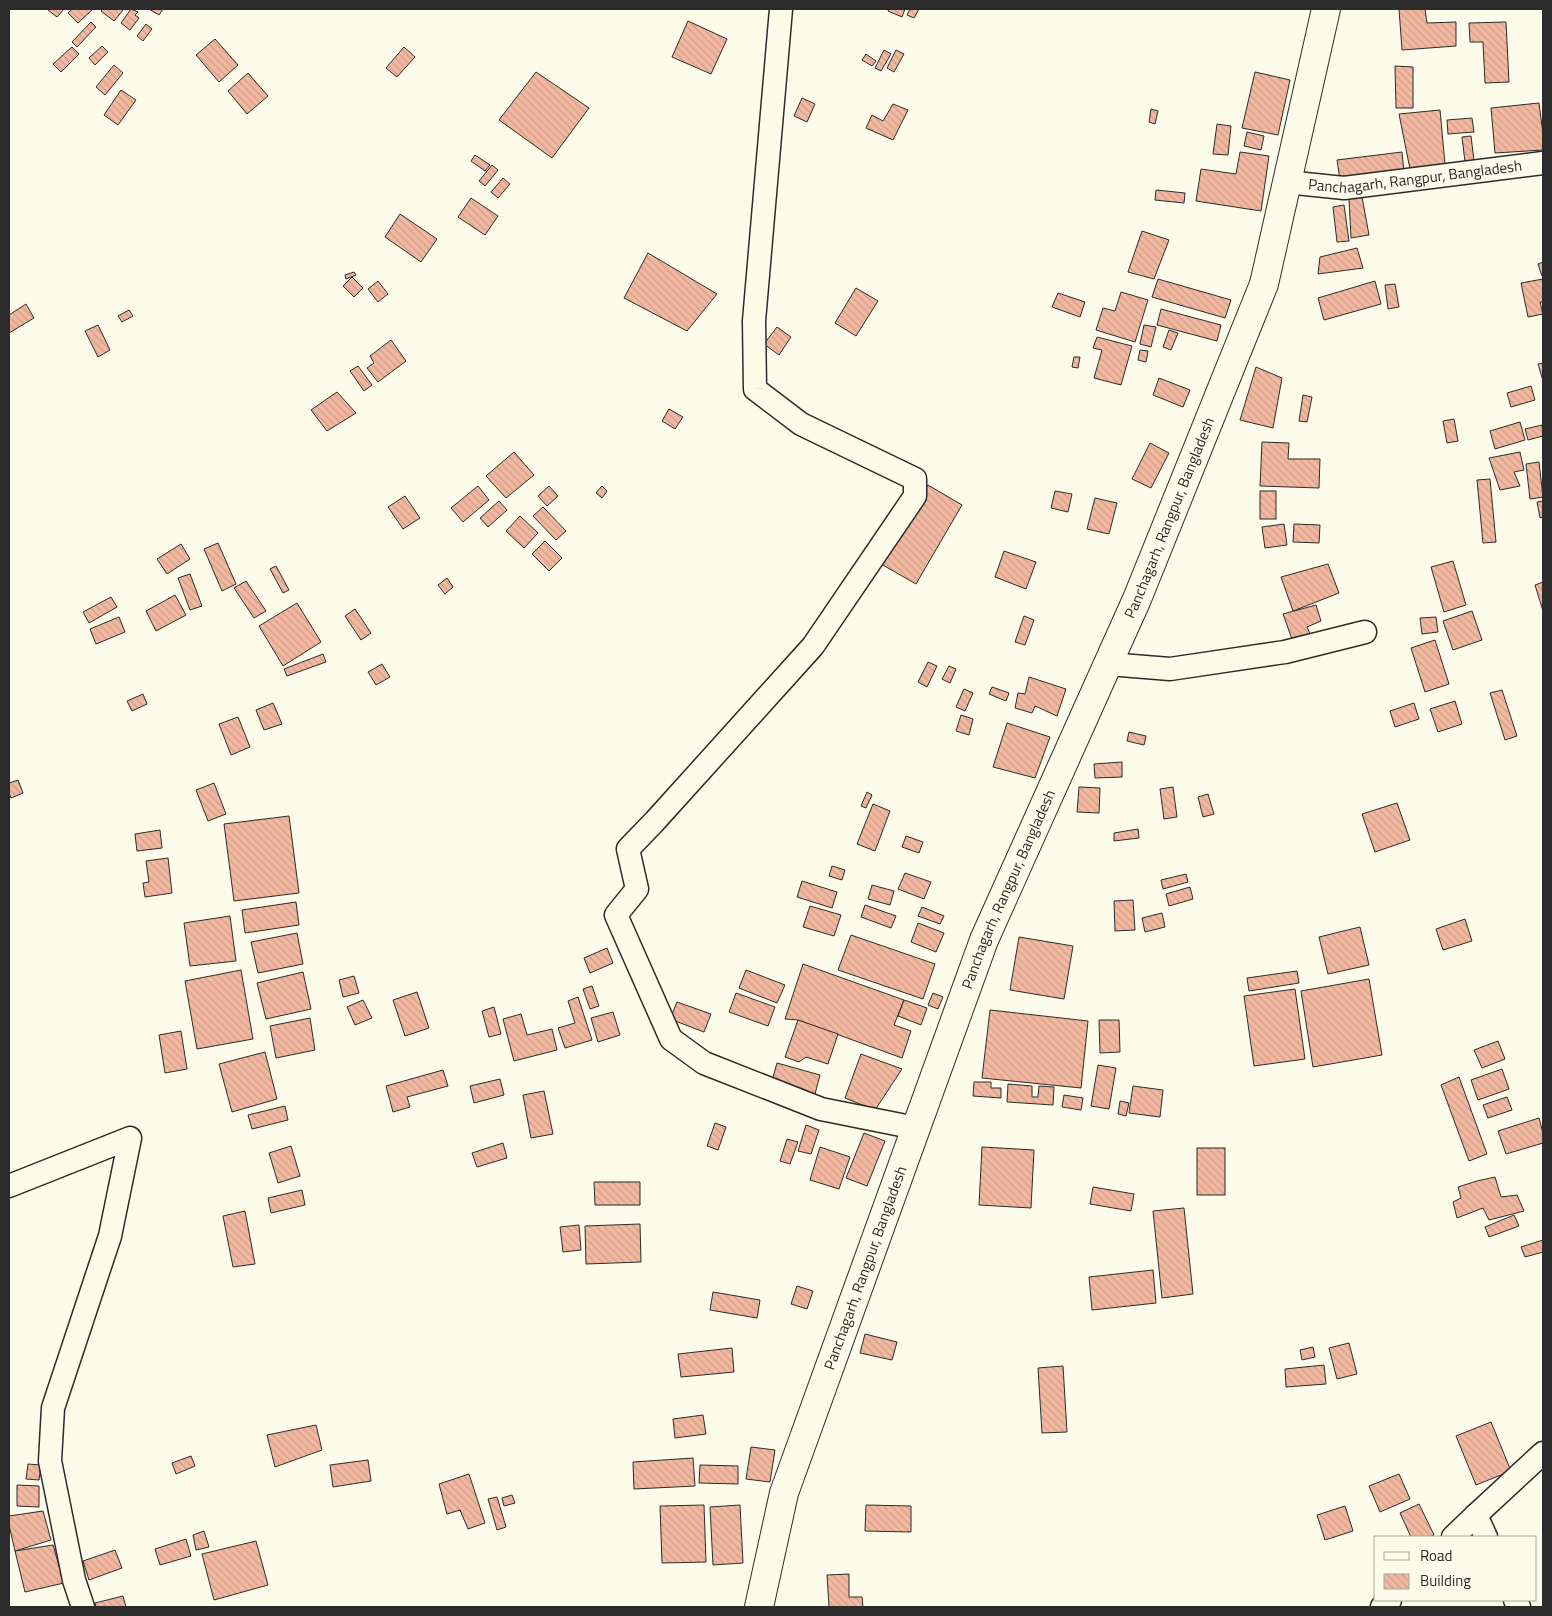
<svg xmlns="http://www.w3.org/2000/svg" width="1552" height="1616" font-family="'Titillium Web',sans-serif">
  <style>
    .building { fill: url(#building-back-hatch); stroke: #2b2b2b }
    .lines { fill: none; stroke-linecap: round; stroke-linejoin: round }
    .minor-casing { stroke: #2b2b2b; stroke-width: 25 }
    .tertiary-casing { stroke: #2b2b2b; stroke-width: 30 }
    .minor { stroke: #fdfbea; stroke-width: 22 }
    .tertiary { stroke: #fdfbea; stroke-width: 28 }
    .labels { text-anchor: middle; stroke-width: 4; stroke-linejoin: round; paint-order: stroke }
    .street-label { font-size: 15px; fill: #2b2b2b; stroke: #fdfbea }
  </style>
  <defs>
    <pattern id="building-back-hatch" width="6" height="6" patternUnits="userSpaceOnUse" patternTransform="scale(1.25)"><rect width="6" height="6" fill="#f2b8a0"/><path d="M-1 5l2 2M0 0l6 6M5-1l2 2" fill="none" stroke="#d09e8a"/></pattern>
  </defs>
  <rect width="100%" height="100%" fill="#fdfbea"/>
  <g class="building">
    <path d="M49,9H64L57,17L48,10Z"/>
    <path d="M72,9H93L78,23L68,13Z"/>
    <path d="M103,9H124L114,21L101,11Z"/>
    <path d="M131,9L138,12L135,15L139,18L130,30L121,23Z"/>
    <path d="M149,9H163L159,15Z"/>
    <path d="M889,9H905L902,17L888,11Z"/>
    <path d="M910,9H919L914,18L907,15Z"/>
    <path d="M1399,9H1425L1427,23L1456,22V46L1402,50Z"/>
    <path d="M688,21L727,39L711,74L672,57Z"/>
    <path d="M91,22L96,27L77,47L72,42Z"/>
    <path d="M1506,22L1509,82L1485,83L1483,42H1470L1469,23Z"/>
    <path d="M146,24L152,29L143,41L137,36Z"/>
    <path d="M215,39L238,65L219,82L196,55Z"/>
    <path d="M102,46L108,52L95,65L89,58Z"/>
    <path d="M72,47L79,54L61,72L53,64Z"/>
    <path d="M404,47L415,57L397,77L386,68Z"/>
    <path d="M884,50L891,54L881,71L875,68Z"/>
    <path d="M896,50L904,54L894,72L887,68Z"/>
    <path d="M866,54L876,61L872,66L862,60Z"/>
    <path d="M114,65L123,73L105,95L96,87Z"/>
    <path d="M1395,66L1413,67V108H1396Z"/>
    <path d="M536,72L589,108L552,158L499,120Z"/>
    <path d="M1255,72L1290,80L1278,135L1242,128Z"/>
    <path d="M248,73L268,96L247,114L228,91Z"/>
    <path d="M121,90L136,100L118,125L104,115Z"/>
    <path d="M802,98L815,104L807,122L794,116Z"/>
    <path d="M1539,103L1543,134V150L1495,153L1491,108Z"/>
    <path d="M893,104L908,110L893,140L866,128L872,115L883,121Z"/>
    <path d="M1151,109L1158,111L1155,124L1149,122Z"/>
    <path d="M1440,110L1445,164L1410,169L1399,114Z"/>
    <path d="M1472,118L1474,132L1448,134L1447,120Z"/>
    <path d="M1217,124L1231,126L1228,155L1213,154Z"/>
    <path d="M1247,132L1264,136L1261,150L1244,146Z"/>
    <path d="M1471,136L1474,161L1465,162L1462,137Z"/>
    <path d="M1240,152L1269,156L1261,211L1196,201L1201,169L1236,174Z"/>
    <path d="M1402,152L1404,172L1340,180L1337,160Z"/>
    <path d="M475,155L490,165L485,171L471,161Z"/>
    <path d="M492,165L498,170L485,186L479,181Z"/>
    <path d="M503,178L510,184L498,198L491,192Z"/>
    <path d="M1156,190L1185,193L1184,203L1155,200Z"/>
    <path d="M1362,197L1369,235L1351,238L1349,199Z"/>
    <path d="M471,198L498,216L485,235L458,217Z"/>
    <path d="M1344,205L1349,241L1337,242L1333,207Z"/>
    <path d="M400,214L437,239L421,262L385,237Z"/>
    <path d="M1142,231L1169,240L1154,279L1128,272Z"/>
    <path d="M1357,248L1363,268L1318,274L1320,257Z"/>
    <path d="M648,253L717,294L687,331L624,298Z"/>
    <path d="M1543,262V275L1542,276L1538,264Z"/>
    <path d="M354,272L356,275L346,279L345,275Z"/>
    <path d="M352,277L363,288L354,297L343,286Z"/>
    <path d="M1158,279L1231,300L1225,318L1152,297Z"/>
    <path d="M1543,279V302H1540L1543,314L1528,317L1521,283Z"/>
    <path d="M378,281L388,294L378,302L368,289Z"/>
    <path d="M1375,281L1381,304L1324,320L1318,298Z"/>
    <path d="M1395,284L1399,307L1388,309L1385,285Z"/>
    <path d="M856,288L878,301L856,336L835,323Z"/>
    <path d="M1121,292L1148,300L1135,342L1096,330L1103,308L1115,311Z"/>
    <path d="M1058,293L1085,302L1080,317L1052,307Z"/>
    <path d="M26,304L34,318L9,333V315Z"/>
    <path d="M1161,309L1221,325L1217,341L1157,325Z"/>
    <path d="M129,310L133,316L122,322L118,316Z"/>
    <path d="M98,325L110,350L98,357L85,331Z"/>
    <path d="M1144,325L1156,327L1151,347L1140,344Z"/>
    <path d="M777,327L791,337L779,355L764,344Z"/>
    <path d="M1169,330L1178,333L1171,350L1163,347Z"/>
    <path d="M1097,337L1132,346L1121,385L1094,378L1102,350L1093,348Z"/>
    <path d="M391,340L406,361L378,382L367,368L374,363L370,356Z"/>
    <path d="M1140,350L1148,351L1146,362L1138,360Z"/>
    <path d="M1074,357H1080L1078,368L1072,367Z"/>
    <path d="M1543,363V381L1538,364Z"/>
    <path d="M358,366L372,385L364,391L350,371Z"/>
    <path d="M1256,367L1282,378L1273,428L1240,420Z"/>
    <path d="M1159,378L1190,390L1183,407L1153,395Z"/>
    <path d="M1531,386L1535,400L1511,407L1507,393Z"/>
    <path d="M337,392L356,413L327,431L311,410Z"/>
    <path d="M1303,395L1312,397L1307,422L1299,421Z"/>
    <path d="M669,409L683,417L675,429L662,421Z"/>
    <path d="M1454,419L1458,441L1447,443L1443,421Z"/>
    <path d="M1520,422L1525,440L1495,449L1490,431Z"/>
    <path d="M1542,425L1543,436L1528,440L1525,429Z"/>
    <path d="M1262,442L1289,443L1288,459H1320L1319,488L1260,486Z"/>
    <path d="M1150,443L1169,453L1151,488L1132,479Z"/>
    <path d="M514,452L534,475L506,498L486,476Z"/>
    <path d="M1520,452L1524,470L1514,472L1520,486L1500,490L1489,458Z"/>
    <path d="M1539,462L1543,497L1530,499L1526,464Z"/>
    <path d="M1490,479L1496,542L1483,543L1477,480Z"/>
    <path d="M928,485L962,505L916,584L881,564Z"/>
    <path d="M478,486L489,500L463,522L451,508Z"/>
    <path d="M549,486L558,496L547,506L538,496Z"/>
    <path d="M602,486L607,491L602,498L596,493Z"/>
    <path d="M1055,491L1072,494L1068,512L1051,508Z"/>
    <rect x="1260" y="491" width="16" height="28"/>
    <path d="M405,496L420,518L403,529L388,507Z"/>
    <path d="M1095,498L1117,503L1109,534L1087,529Z"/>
    <path d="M499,501L507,510L488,527L480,518Z"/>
    <path d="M1543,501V517L1540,518L1537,502Z"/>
    <path d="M543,507L566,531L556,540L533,516Z"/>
    <path d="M520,516L538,533L524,548L506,531Z"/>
    <path d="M1284,524L1287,545L1265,548L1262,527Z"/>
    <path d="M1294,524L1320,525L1319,543L1293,542Z"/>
    <path d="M545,541L562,558L549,571L532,554Z"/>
    <path d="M218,543L236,584L222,591L204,549Z"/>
    <path d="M181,544L190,559L167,574L157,559Z"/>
    <path d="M1004,551L1036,562L1026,589L995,577Z"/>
    <path d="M1453,561L1466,605L1444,612L1431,567Z"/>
    <path d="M1328,564L1339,593L1293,611L1281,577Z"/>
    <path d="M276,566L289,590L283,593L270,569Z"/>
    <path d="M190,574L202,606L190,610L178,578Z"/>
    <path d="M447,578L453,587L445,594L438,585Z"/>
    <path d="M246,581L266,611L254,618L234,588Z"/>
    <path d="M1543,582V611L1535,585Z"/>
    <path d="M175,595L186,615L156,631L146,611Z"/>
    <path d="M111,597L117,607L89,623L83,612Z"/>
    <path d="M297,603L321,642L283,666L259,626Z"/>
    <path d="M1316,605L1321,621L1307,627L1311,636L1293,642L1283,614Z"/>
    <path d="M355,609L371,633L361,640L345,616Z"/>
    <path d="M1472,611L1482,640L1453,650L1443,621Z"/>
    <path d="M1024,616L1034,620L1025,645L1015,642Z"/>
    <path d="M119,617L125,632L96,644L90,629Z"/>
    <path d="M1436,617L1438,632L1422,634L1420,618Z"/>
    <path d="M1435,640L1449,684L1425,692L1411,648Z"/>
    <path d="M323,654L326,662L287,676L284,669Z"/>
    <path d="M928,662L937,666L927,687L918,682Z"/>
    <path d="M382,664L390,677L376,685L368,672Z"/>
    <path d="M949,666L956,669L950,683L942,679Z"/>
    <path d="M1029,677L1066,689L1057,716L1035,706L1032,713L1015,708L1018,693L1025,694Z"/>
    <path d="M992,687L1009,693L1006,701L989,694Z"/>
    <path d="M964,689L973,693L965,711L956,707Z"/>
    <path d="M1502,690L1517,736L1505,740L1490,693Z"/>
    <path d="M143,694L147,704L132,711L127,701Z"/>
    <path d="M1455,701L1462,724L1438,732L1430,709Z"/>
    <path d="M273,703L282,724L264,730L256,710Z"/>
    <path d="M1414,703L1419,719L1395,727L1390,711Z"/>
    <path d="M961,715L973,719L969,735L956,731Z"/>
    <path d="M238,717L250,747L231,755L219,724Z"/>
    <path d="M1007,723L1050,737L1035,778L993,767Z"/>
    <path d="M1129,732L1146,736L1144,745L1127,741Z"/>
    <path d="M1122,762V777L1095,778L1094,764Z"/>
    <path d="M18,780L23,793L11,798L9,793V783Z"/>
    <path d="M214,783L226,814L208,821L196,790Z"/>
    <path d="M1079,787L1100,788L1099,813L1077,812Z"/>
    <path d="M1173,787L1177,817L1164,819L1160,789Z"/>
    <path d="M867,792L872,795L866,808L861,806Z"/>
    <path d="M1208,794L1214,814L1203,817L1198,797Z"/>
    <path d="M1397,803L1410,840L1375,852L1362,814Z"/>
    <path d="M873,804L890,811L875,851L857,844Z"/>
    <path d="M289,816L299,893L234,901L224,824Z"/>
    <path d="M1138,829L1139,838L1114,841V833Z"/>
    <path d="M160,830L162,848L137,851L135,834Z"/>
    <path d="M906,836L923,842L919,853L902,847Z"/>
    <path d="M168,858L172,893L145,897L143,883L149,882L146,861Z"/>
    <path d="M832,866L845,870L842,880L829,876Z"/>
    <path d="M905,873L931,882L924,899L898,889Z"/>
    <path d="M1186,874L1188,882L1163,889L1161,880Z"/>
    <path d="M802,881L837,892L832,908L797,897Z"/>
    <path d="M872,885L894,891L890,905L868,899Z"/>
    <path d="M1190,887L1193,899L1169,906L1166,894Z"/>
    <path d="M1133,900L1135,930L1115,931L1114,901Z"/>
    <path d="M296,902L299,925L245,933L242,910Z"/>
    <path d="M865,905L896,916L891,928L861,917Z"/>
    <path d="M810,906L841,915L834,936L803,927Z"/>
    <path d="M922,907L944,916L940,924L918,916Z"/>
    <path d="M1162,913L1165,927L1145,932L1142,918Z"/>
    <path d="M230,916L236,961L190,966L184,923Z"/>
    <path d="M1465,919L1472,941L1443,950L1436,929Z"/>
    <path d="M918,923L944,933L936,952L911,942Z"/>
    <path d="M1360,927L1369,965L1328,974L1319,937Z"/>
    <path d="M297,933L303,964L258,973L251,942Z"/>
    <path d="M851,935L935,964L923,999L838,970Z"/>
    <path d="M1019,937L1073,946L1064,999L1010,990Z"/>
    <path d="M607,948L613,963L590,973L584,958Z"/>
    <path d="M803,964L904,1000L894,1025L911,1031L902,1058L798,1020L785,1019Z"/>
    <path d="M241,970L253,1039L197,1049L185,981Z"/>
    <path d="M746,970L785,985L777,1003L739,988Z"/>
    <path d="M1297,971L1299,983L1249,991L1247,978Z"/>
    <path d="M303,972L311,1009L266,1019L257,983Z"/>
    <path d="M354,976L359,993L343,997L339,980Z"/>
    <path d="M1369,979L1382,1055L1313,1067L1301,991Z"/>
    <path d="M592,986L599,1006L590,1009L583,989Z"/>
    <path d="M1295,989L1305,1059L1254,1066L1244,996Z"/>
    <path d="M417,992L429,1028L405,1036L393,1000Z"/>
    <path d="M736,993L775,1007L768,1026L729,1012Z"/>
    <path d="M933,993L943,997L938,1009L928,1005Z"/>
    <path d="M578,997L592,1040L565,1048L558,1028L575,1023L568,1001Z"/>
    <path d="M363,1000L372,1018L355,1025L347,1007Z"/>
    <path d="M904,1000L927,1008L921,1025L898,1016Z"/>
    <path d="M677,1002L711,1014L704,1032L670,1019Z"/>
    <path d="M494,1007L501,1034L489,1037L482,1011Z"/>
    <path d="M990,1010L1088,1021L1081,1088L982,1078Z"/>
    <path d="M613,1012L620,1035L598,1042L591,1018Z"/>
    <path d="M521,1014L527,1035L552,1029L557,1050L514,1061L503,1019Z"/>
    <path d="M310,1018L315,1050L276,1058L270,1026Z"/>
    <path d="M798,1020L838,1034L828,1064L806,1057L799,1062L785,1057Z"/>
    <path d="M1099,1020H1119L1120,1052L1100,1053Z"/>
    <path d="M181,1031L187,1069L165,1073L159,1035Z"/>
    <path d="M1498,1041L1505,1059L1482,1068L1474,1050Z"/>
    <path d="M265,1052L277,1099L232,1112L219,1064Z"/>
    <path d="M861,1054L902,1069L875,1110L845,1098Z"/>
    <path d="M777,1063L820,1075L815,1094L772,1081Z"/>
    <path d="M1098,1065L1116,1068L1109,1109L1091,1106Z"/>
    <path d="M1502,1069L1509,1089L1478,1100L1471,1080Z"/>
    <path d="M443,1070L448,1086L407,1097L410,1107L393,1112L386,1086Z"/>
    <path d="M1459,1077L1487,1154L1469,1161L1441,1085Z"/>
    <path d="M500,1079L504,1095L474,1103L470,1086Z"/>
    <path d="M974,1082H991V1088H1001V1098L973,1096Z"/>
    <path d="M1008,1084L1032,1086V1097H1038L1039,1086L1054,1087L1053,1105L1007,1102Z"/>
    <path d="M1133,1086L1163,1090L1160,1117L1129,1113Z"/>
    <path d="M544,1091L553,1134L531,1138L523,1095Z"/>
    <path d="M1064,1095L1083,1098L1081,1110L1062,1107Z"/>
    <path d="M1507,1097L1512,1110L1488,1118L1483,1105Z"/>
    <path d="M1120,1101L1129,1103L1126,1116L1118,1114Z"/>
    <path d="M285,1106L288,1120L252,1129L248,1115Z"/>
    <path d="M1539,1118L1543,1133V1143L1506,1154L1498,1131Z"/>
    <path d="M715,1123L726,1127L718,1150L707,1146Z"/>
    <path d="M806,1125L819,1130L811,1154L798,1151Z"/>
    <path d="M864,1133L885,1141L867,1186L846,1178Z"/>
    <path d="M787,1139L798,1142L790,1164L780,1161Z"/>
    <path d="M503,1143L507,1158L477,1167L472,1153Z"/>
    <path d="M291,1146L300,1176L278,1183L269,1153Z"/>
    <path d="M820,1147L850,1157L839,1189L810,1180Z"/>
    <path d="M982,1147L1034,1150L1031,1208L979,1205Z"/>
    <rect x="1197" y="1148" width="28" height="47"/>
    <path d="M1495,1177L1501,1197L1517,1195L1524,1211L1489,1220L1483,1208L1457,1218L1453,1202L1461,1198L1458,1187L1477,1181Z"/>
    <path d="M594,1182H640V1205H595Z"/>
    <path d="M1093,1187L1134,1194L1131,1211L1090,1204Z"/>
    <path d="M302,1190L305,1205L271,1213L268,1198Z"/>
    <path d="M1184,1208L1193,1294L1162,1298L1153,1211Z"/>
    <path d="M245,1211L255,1264L233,1267L223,1216Z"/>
    <path d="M1514,1215L1519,1226L1489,1237L1485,1227Z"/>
    <path d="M640,1224L641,1262L586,1264L585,1226Z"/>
    <path d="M579,1225L581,1250L563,1252L560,1227Z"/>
    <path d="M1543,1240V1252L1525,1257L1521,1247Z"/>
    <path d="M1153,1270L1156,1303L1092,1310L1089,1277Z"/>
    <path d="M797,1286L813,1291L807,1309L791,1304Z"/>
    <path d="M713,1292L760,1300L757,1318L710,1310Z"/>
    <path d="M865,1334L897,1342L892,1360L860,1353Z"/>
    <path d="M1349,1343L1357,1374L1337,1379L1329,1348Z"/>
    <path d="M1313,1347L1315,1357L1302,1360L1300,1350Z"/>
    <path d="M732,1348L734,1372L681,1377L678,1354Z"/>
    <path d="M1324,1365L1326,1384L1286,1387L1285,1369Z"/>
    <path d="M1063,1366L1067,1432L1042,1433L1038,1368Z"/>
    <path d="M703,1415L706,1434L675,1438L673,1419Z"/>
    <path d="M1491,1422L1511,1471L1476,1485L1456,1436Z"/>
    <path d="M316,1425L322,1450L275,1467L267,1435Z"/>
    <path d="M751,1447L775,1450L770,1482L746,1479Z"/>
    <path d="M191,1456L195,1466L176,1474L172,1463Z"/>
    <path d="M693,1458L695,1486L634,1489L633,1462Z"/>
    <path d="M368,1460L371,1481L333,1487L330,1465Z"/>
    <path d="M28,1464L41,1465L39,1480L26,1479Z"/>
    <path d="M700,1465L738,1466V1484L699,1483Z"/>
    <path d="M469,1474L485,1523L468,1529L460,1510L447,1514L439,1484Z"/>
    <path d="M1399,1474L1410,1499L1380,1512L1369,1486Z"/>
    <path d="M17,1485L39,1486V1507L17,1506Z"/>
    <path d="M512,1495L515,1503L504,1506L502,1498Z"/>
    <path d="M497,1497L506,1527L497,1530L488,1499Z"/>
    <path d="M1419,1504L1434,1535L1430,1537H1411L1400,1513Z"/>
    <path d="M704,1505L706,1562L662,1563L660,1506Z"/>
    <path d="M740,1505L743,1563L713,1565L710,1507Z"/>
    <path d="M866,1505L911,1506V1532L865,1531Z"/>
    <path d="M1345,1506L1353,1531L1325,1540L1317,1515Z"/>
    <path d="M43,1511L51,1540L15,1551L9,1525V1516Z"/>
    <path d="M204,1531L209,1547L196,1550L193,1535Z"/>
    <path d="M186,1539L191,1556L160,1565L155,1549Z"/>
    <path d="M256,1541L268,1585L214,1600L202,1554Z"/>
    <path d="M53,1545L64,1583L25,1592L15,1551Z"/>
    <path d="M115,1550L122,1568L89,1580L83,1561Z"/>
    <path d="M849,1574V1597H862L863,1607H829L827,1575Z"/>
    <path d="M123,1596L126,1607H96L95,1603Z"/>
  </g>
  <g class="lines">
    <g class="minor-casing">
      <g id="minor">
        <path d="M781,9L754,321L755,389L801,424L915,479V496L813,646L655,821L628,849L637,889L616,915L671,1039L704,1063L821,1109L916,1128"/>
        <path id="s1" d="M1286,182L1344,188L1543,163"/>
        <path d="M1108,664L1170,669L1285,652L1365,632"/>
        <path d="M9,1186L130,1138L110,1236L53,1408L50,1461L74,1580L83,1607"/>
        <path d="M1476,1515L1543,1453"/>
        <path d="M1453,1537L1476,1515L1486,1537"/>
        <path d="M1515,1600L1519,1607"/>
        <path d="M1382,1607L1390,1600"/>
      </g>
    </g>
    <g class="tertiary-casing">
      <g id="tertiary">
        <path id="s2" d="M759,1607L784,1493L984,940L1137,599L1264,284L1326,9"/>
      </g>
    </g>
    <use href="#minor" class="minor"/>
    <use href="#tertiary" class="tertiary"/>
  </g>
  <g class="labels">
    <g class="street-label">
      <text dy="5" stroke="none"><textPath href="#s1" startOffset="130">Panchagarh, Rangpur, Bangladesh</textPath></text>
      <text dy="5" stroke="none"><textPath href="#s2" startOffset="1166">Panchagarh, Rangpur, Bangladesh</textPath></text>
      <text dy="5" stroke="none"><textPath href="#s2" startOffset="761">Panchagarh, Rangpur, Bangladesh</textPath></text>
      <text dy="5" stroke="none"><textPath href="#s2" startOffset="356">Panchagarh, Rangpur, Bangladesh</textPath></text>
    </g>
  </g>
  <rect width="1552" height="1616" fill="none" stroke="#2b2b2b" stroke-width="20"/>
  <rect x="1374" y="1536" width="162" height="65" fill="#fdfbea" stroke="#a9a89e"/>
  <rect x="1384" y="1552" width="25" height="8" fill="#fdfbea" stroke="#a9a89e"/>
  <text x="1420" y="1561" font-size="15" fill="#2b2b2b">Road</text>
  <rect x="1384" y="1574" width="25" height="15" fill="url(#building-back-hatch)" stroke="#a9a89e"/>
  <text x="1420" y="1586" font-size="15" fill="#2b2b2b">Building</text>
</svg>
